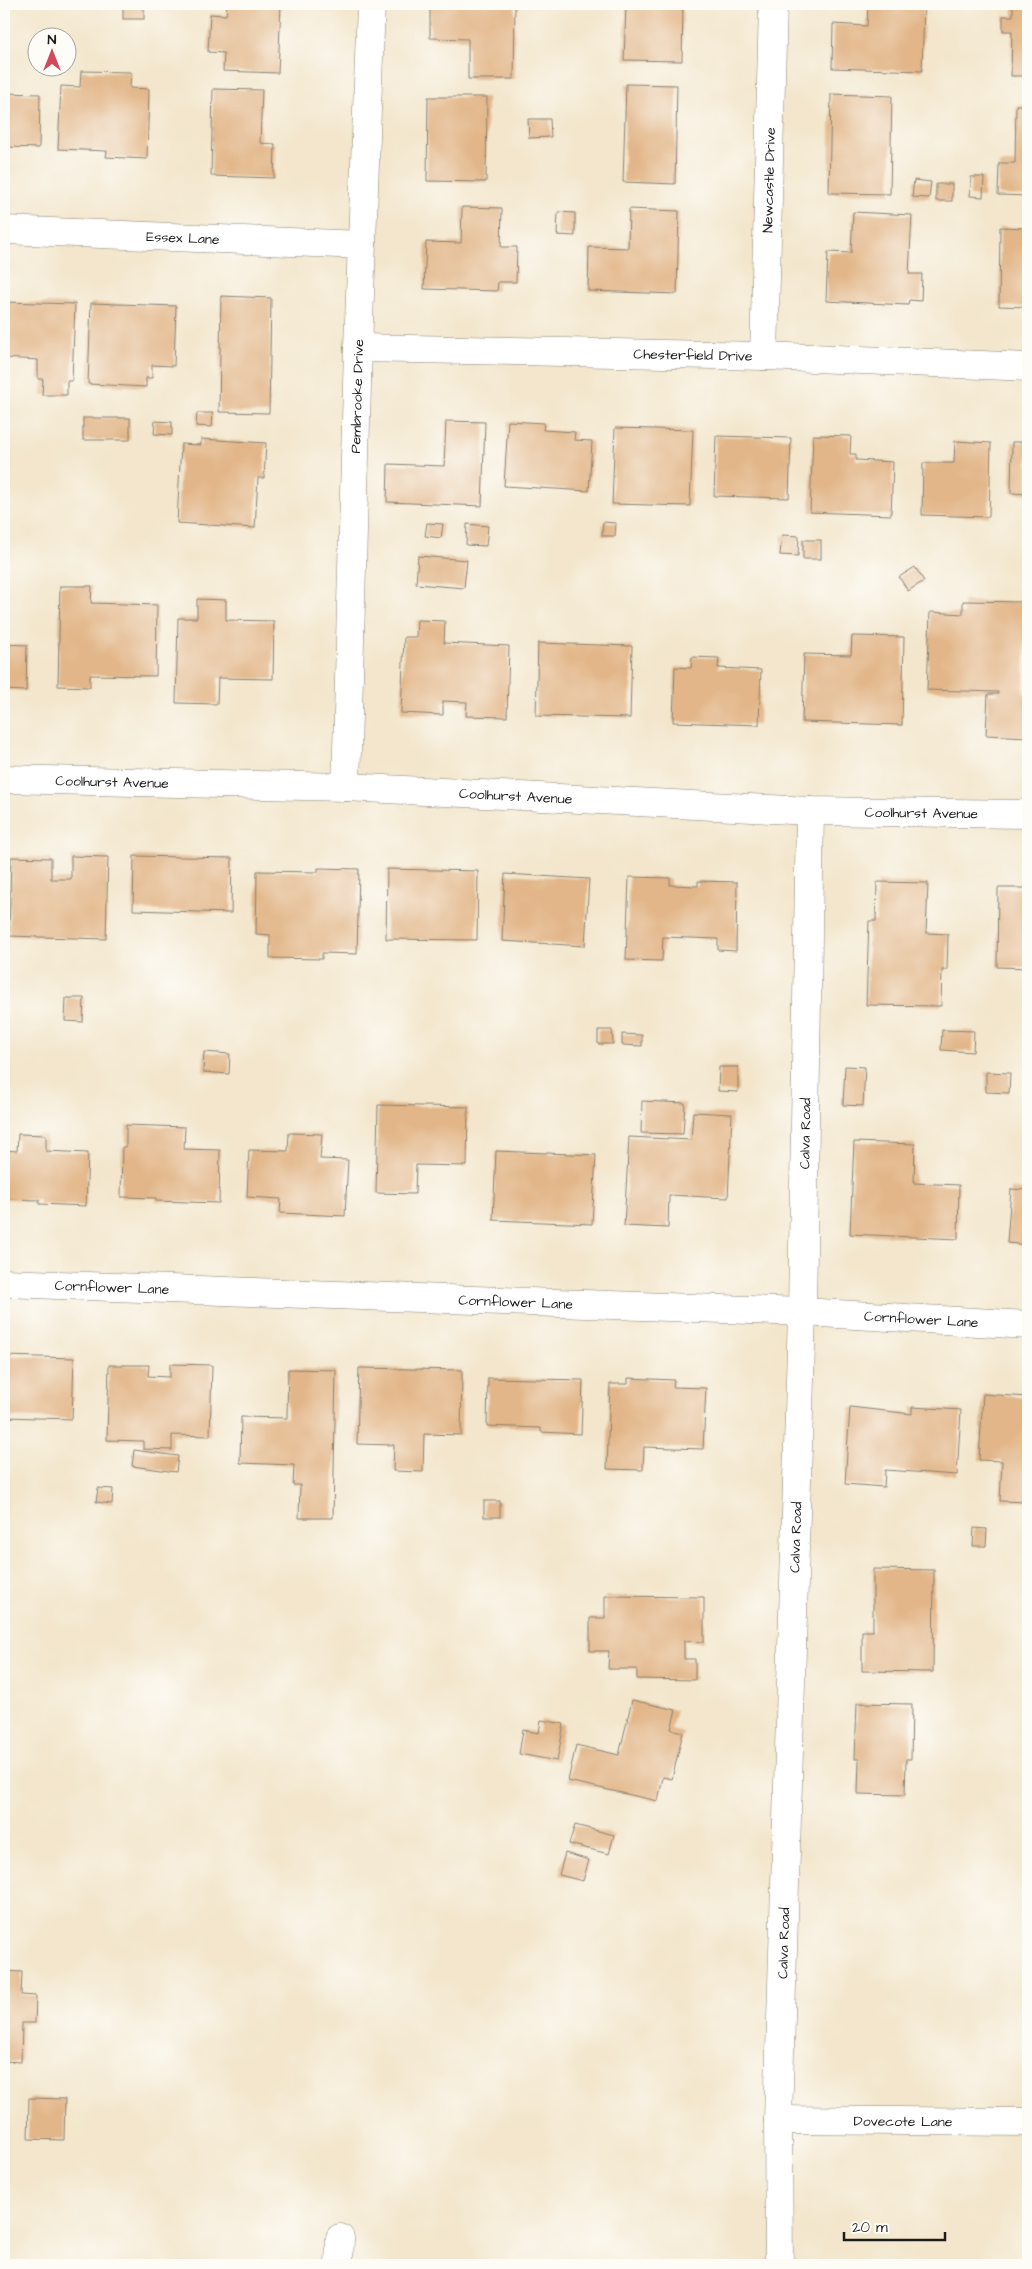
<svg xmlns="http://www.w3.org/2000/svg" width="1032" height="2269" font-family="'Architects Daughter',sans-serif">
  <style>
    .building { fill: #e2b688 }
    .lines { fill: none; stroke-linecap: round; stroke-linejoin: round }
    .street-casing { stroke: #888174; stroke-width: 29 }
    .street { stroke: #fff; stroke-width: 28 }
    .labels { text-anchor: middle; stroke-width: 4.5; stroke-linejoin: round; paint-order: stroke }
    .street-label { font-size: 14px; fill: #1c1c1c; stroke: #fdfcf7 }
  </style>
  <rect width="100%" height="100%" fill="#fdfcf7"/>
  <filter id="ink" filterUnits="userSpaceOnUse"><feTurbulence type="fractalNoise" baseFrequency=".02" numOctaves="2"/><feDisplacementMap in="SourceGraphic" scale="10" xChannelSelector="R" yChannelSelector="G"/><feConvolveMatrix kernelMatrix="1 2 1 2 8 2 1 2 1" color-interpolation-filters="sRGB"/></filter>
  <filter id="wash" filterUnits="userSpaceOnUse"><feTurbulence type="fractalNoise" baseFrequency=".0096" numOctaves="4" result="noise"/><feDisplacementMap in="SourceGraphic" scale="20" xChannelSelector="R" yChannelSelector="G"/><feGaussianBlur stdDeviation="1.12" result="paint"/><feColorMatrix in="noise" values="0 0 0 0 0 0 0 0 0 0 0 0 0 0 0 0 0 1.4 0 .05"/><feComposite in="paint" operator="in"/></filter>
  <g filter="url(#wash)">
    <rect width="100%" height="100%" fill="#f3e6cc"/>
    <g id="blocks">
      <g class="building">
        <rect x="123" y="4" width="21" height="15"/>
        <path d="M227,4H281L278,73L223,71L224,53L208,52L210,14L226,15Z"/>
        <path d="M430,4H515L514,79H468V39L430,38Z"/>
        <path d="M626,4H683L682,61L624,60Z"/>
        <path d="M868,4H924L922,71L832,68L833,24L867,26Z"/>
        <path d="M1013,4H1028V76H1011L1012,31H1003V16H1013Z"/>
        <path d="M81,71L131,72L130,88L149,89L147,159L106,157L107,151L58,149L61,86L80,87Z"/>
        <path d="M626,84L677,85L675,184L623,182Z"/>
        <path d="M213,89L262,90L260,143L275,144L274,178L211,176Z"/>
        <path d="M4,93L40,94L39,148L4,147Z"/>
        <path d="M831,94L892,96L890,194L829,193Z"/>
        <path d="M428,97H487L486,182L427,181Z"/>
        <path d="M1016,105H1028V196L998,195L999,163H1015Z"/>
        <path d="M528,119H550L551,137L529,138Z"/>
        <path d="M971,177H984L983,197L970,196Z"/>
        <path d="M914,180L931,182L929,198L912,197Z"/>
        <rect x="936" y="184" width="16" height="17"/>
        <path d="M462,207L502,208L501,247H517L516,282H498L497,291L424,289L426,242L461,243Z"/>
        <path d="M629,209L679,211L677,294L588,291L589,247L628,248Z"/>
        <path d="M558,212L575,213V236L557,235Z"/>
        <path d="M853,212L912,215L909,274H922L921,301L909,300L908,305L826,301L828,252L851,253Z"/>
        <path d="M1000,227L1028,228V307L999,306Z"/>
        <path d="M221,296L271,298L269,413L219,412Z"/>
        <path d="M4,302L75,304L72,381H67V395H42L43,379H38V360L4,358Z"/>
        <path d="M91,303L176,306L174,366L152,365V378H146V387L88,384Z"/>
        <path d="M197,413H213L212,427L196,426Z"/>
        <rect x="83" y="418" width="47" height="22"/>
        <path d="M155,421L172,422V435L154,434Z"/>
        <path d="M446,421L485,422L482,506L387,502L388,464L444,466Z"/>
        <path d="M508,421L544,423L543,430L575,432L574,440L592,441L589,491L504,486Z"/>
        <path d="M615,428L693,430L690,506L612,504Z"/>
        <path d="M813,435L851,436L850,454H856V460L893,462L891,515L810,512Z"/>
        <path d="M716,436L791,438L789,498L714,496Z"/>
        <path d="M201,439L266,443L264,478H258L255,528L177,523L181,444L201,445Z"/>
        <path d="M955,441L991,443L989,517L922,515L923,463H954Z"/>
        <path d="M1012,442H1028V494L1011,493Z"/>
        <path d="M603,522L616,523L615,536H602Z"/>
        <path d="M427,523L443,524L441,538L425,536Z"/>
        <path d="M467,524L488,526L486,546L466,545Z"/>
        <path d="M782,535L799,536L798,556L780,555Z"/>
        <rect x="803" y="540" width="18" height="19"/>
        <path d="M418,556L467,560L464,588L416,584Z"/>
        <path d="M915,567L924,581L908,591L899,577Z"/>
        <path d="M60,586H92L91,603L157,605L156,676L90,675V687L58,686Z"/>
        <path d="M197,599L226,600V620L274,621L273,679L218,678L217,704L176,703L178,618H197Z"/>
        <path d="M963,601L1026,602L1024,694H1028V737L986,735L988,694H998V692L927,690L930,612L963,614Z"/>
        <path d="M417,620L445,621L444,643L509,646L507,717L466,716L467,702L443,701V715L401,713L404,637H416Z"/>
        <path d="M852,636L904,637L902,725L802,722L804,654L851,655Z"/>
        <path d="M538,643L632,646L630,718L536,716Z"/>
        <path d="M4,644L27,645L26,691L4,690Z"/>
        <path d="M692,657L719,658L718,668L761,670L759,725L673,722L675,667L691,668Z"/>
        <path d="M71,856L108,857L106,939L9,936L11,857L51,858V879H71Z"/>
        <path d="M134,856L232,858L231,913L133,910Z"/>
        <path d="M318,868L359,869L357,954L322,953V959L270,958V935L256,934L257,871L318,872Z"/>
        <path d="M387,869L478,871L477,940L386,939Z"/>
        <path d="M505,874L589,879L585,946L502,941Z"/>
        <path d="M629,877L670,878V885L698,886V881L737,882L736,951L718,950V939L663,937L662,961L626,960Z"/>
        <path d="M877,882L928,883L926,933L948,934L947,970H942L941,1006L866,1005L869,921H876Z"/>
        <path d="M998,888H1028V968L997,967Z"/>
        <path d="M66,998H84L83,1022L65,1021Z"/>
        <path d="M598,1030H612L613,1044H598Z"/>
        <path d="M942,1030L974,1031L973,1052L941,1050Z"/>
        <path d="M622,1034L642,1035V1046L622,1045Z"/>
        <path d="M204,1052L230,1054L229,1074L203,1072Z"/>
        <path d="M845,1066L865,1067L863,1106L843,1105Z"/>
        <path d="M719,1067H738V1092L718,1091Z"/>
        <path d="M986,1072L1010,1073L1009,1093L986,1092Z"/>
        <path d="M642,1101L685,1103L683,1134L641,1133Z"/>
        <path d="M378,1105L468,1107L467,1166L416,1165L415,1194L376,1193Z"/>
        <path d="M693,1112L732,1114L728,1198L669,1195L668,1228L624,1226L629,1137L691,1140Z"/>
        <path d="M126,1125L185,1127L184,1149L220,1150L219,1203L156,1201V1198L121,1197L122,1147H126Z"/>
        <path d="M289,1133L322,1134L320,1159L348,1160L345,1216L280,1213L281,1199L247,1197L249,1150L288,1151Z"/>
        <path d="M18,1134L46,1135V1151L88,1153L86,1206L39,1204V1200L4,1199V1150L17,1151Z"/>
        <path d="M854,1142L915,1144L914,1183L959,1185L958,1239L850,1234Z"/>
        <path d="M496,1151L596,1155L592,1224L493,1220Z"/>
        <path d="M1011,1189L1028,1190V1245L1007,1243Z"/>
        <path d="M4,1356L74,1358L72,1419L4,1417Z"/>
        <path d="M170,1364L212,1365L210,1436L172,1435V1450L143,1449V1441L107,1440L109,1365H149L148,1376L170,1377Z"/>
        <path d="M359,1368L462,1370L461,1435L424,1434L423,1472L393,1471L394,1445L357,1444Z"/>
        <path d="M288,1369L336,1370L333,1518H299L300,1485H293L294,1465L240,1463L241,1417L287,1418Z"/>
        <path d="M488,1378L583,1380L581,1434L541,1432V1428L487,1426Z"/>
        <path d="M628,1378L674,1380L673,1387L706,1388L703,1449L644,1447L643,1470L607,1469L610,1384H628Z"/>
        <path d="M983,1394L1028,1397V1502L1000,1501L1002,1461L979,1460Z"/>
        <path d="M850,1407L912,1414V1407L961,1410L957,1475L885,1470L884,1487L845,1484Z"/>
        <path d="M134,1450L178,1456L176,1472L132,1466Z"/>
        <path d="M98,1488L113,1489L112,1504L96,1502Z"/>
        <rect x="484" y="1501" width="16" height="16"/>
        <path d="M974,1528L987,1529L986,1546H973Z"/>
        <path d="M873,1569L934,1570L933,1672L862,1671V1631H873Z"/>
        <path d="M605,1596L704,1597V1642L684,1641V1659H695V1680L637,1679V1669H608L609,1651H590V1618H605Z"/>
        <path d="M632,1700L676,1710L671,1729L683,1732L672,1779L663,1777L658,1801L568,1781L576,1745L619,1755Z"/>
        <path d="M857,1703L912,1704L911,1759H906L905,1795L858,1794L859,1759H855Z"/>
        <path d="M541,1720L564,1724L557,1761L519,1754L523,1730L539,1733Z"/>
        <path d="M575,1825L614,1835L609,1854L569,1844Z"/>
        <path d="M565,1853L589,1860L583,1881L559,1875Z"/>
        <path d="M4,1971L22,1972L21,1995L36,1996L35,2023H22L21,2062L4,2061Z"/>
        <path d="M29,2098L65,2099L64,2140L28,2139Z"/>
      </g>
    </g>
  </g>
  <g filter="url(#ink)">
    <use href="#blocks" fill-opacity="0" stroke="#888174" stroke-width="1"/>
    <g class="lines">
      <g class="street-casing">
        <g id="street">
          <path id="s1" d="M4,230L362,245"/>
          <path id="s2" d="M358,348L764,356L1028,367"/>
          <path id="s3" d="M764,356L773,4"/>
          <path id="s4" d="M4,779L346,787L810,811L1028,814"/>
          <path id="s5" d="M346,787L358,348L371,4"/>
          <path id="s6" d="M4,1283L802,1312L1028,1325"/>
          <path id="s7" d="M778,2120L1028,2122"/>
          <path d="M339,2265L340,2238"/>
          <path id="s8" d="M779,2265L778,2120L802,1312L810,811"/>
        </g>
      </g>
      <use href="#street" class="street"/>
    </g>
  </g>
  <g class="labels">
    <g class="street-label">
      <text dy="5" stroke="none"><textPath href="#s3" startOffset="176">Newcastle Drive</textPath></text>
      <text dy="5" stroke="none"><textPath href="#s1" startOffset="179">Essex Lane</textPath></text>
      <text dy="5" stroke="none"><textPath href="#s2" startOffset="335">Chesterfield Drive</textPath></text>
      <text dy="5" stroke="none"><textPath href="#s5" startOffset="391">Pembrooke Drive</textPath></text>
      <text dy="5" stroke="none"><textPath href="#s4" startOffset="108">Coolhurst Avenue</textPath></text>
      <text dy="5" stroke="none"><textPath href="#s4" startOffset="512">Coolhurst Avenue</textPath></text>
      <text dy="5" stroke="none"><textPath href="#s4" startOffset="918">Coolhurst Avenue</textPath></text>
      <text dy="5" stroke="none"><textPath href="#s8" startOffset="1132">Calva Road</textPath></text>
      <text dy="5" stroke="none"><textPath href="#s6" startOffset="108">Cornflower Lane</textPath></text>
      <text dy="5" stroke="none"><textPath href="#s6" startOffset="512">Cornflower Lane</textPath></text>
      <text dy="5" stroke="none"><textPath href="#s6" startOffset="918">Cornflower Lane</textPath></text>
      <text dy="5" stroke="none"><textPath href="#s8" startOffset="728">Calva Road</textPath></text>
      <text dy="5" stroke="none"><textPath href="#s8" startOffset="322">Calva Road</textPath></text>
      <text dy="5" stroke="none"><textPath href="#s7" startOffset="125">Dovecote Lane</textPath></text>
    </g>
  </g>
  <rect width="1032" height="2269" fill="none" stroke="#fdfcf7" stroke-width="20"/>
  <g transform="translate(52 52)"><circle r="24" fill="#fdfcf7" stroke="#a3a29f"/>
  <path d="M0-4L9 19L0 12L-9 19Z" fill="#d1495b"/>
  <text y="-8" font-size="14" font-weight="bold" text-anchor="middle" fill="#1c1c1c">N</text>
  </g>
  <path d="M844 2232v8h101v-8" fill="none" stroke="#1c1c1c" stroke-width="2.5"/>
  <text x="852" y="2232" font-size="15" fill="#1c1c1c" stroke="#fdfcf7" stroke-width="4" paint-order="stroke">20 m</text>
</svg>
